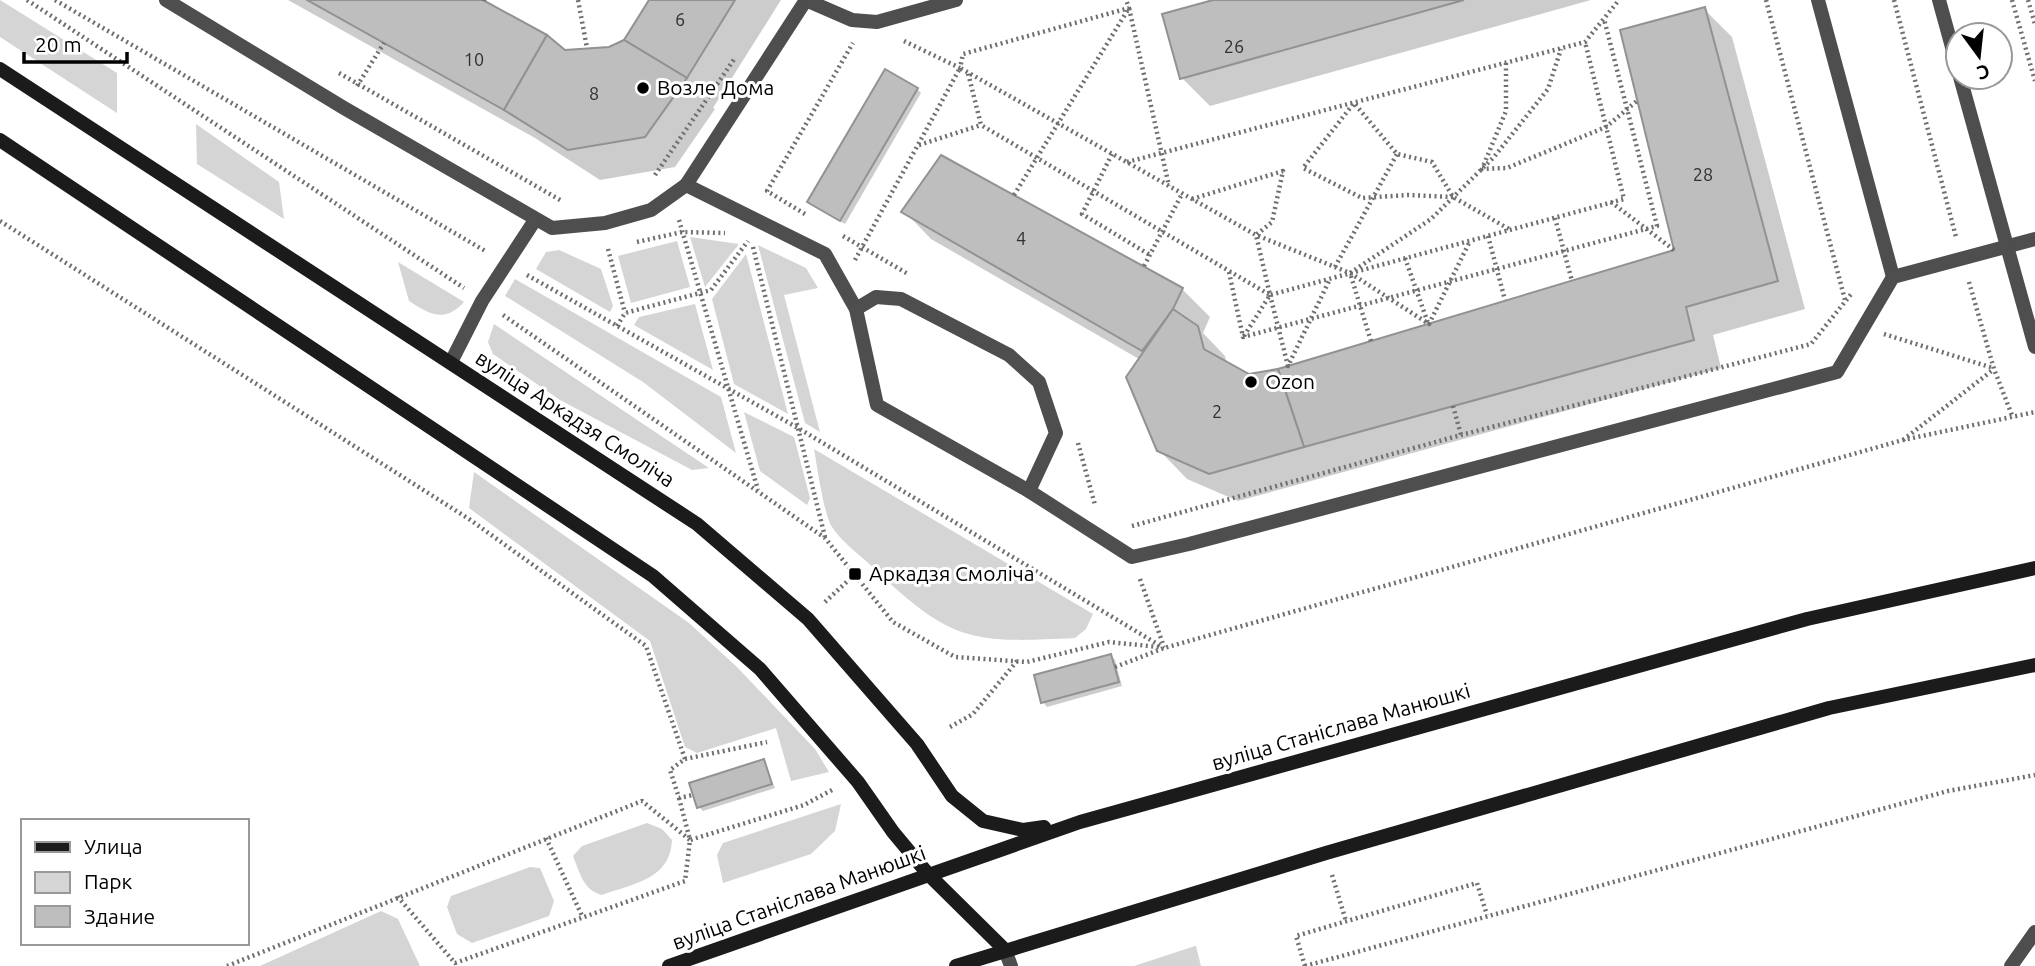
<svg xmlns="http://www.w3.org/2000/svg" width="2035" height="966" font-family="Ubuntu,sans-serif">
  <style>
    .green { fill: #d5d5d5 }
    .shadow { fill: #0003 }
    .building { fill: #bebebe; stroke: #929292; stroke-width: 2 }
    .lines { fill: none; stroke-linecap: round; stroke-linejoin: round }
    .path { stroke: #707070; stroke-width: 4.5; stroke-dasharray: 2 3.5; stroke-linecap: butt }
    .service { stroke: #4e4e4e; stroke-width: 14 }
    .minor { stroke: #4e4e4e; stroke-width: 14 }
    .secondary { stroke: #1b1b1b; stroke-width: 14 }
    .poi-dot { fill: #000; stroke: #fff; stroke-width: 2.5 }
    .labels { text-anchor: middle; stroke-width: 6; stroke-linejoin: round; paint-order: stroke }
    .number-label { font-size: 18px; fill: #303030 }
    .poi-label { font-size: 21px; fill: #000; stroke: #fff; text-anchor: start }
    .street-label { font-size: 21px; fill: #000; stroke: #fff }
  </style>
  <rect width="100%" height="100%" fill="#fff"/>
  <g class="green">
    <path d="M0,0L117,73V113L0,37Z"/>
    <path d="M196,124L279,182L284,219L197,164Z"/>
    <path d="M690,237L739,244L705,287Z"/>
    <path d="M677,241L690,287L631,303L618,256Z"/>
    <path d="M758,245L806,268L818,288L784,295L820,432L805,423Z"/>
    <path d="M559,250L601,269L613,306L610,312L536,269L546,252Z"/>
    <path d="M746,254L788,414L734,384L712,299Z"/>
    <path d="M398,262L464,302C445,323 430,315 409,301Z"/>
    <path d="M515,279L721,397L736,453L643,382L505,296Z"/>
    <path d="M695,304L713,370L634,325L639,317Z"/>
    <path d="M494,324L709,468L692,470L560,400L493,354L488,342Z"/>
    <path d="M744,412L794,437L810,498L807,505L760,471Z"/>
    <path d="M814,449L1093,614L1086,629L1075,638C975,643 952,643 878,572C864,558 842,543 832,527C824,515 817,466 814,449Z"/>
    <path d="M474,472L689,623L737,667L815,749L829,772L791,781L776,728L697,753L685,747L650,641L469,508Z"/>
    <path d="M841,804L835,831L811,854L723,883L717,855L723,843Z"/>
    <path d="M647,823L662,829L672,840C670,880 634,883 602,895C583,890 580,873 573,856L582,846Z"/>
    <path d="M530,867L540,868L554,901L549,916L472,943L457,934L447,907L451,896Z"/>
    <path d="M381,911L398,919L420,966H260Z"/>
    <path d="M1196,946L1201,966H1134L1195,946Z"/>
  </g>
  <g class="shadow">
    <path d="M288,0H479L564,52L610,49L625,41L651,0H781L713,108L715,109L675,167L600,180L535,138Z"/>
    <path d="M1219,0H1591L1210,106L1182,78Z"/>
    <path d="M1704,9L1732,37L1805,309L1713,335L1721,368L1238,501L1187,479L1159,450L1139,359L931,239L904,211L1182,289L1210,317L1203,333L1225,356L1227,364L1249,375L1278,371L1676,251Z"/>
    <path d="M917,89L921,93L845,224L814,206L809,202Z"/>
    <path d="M1111,656L1115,660L1122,686L1047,707L1043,702Z"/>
    <path d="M764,761L775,788L703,811L699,807Z"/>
  </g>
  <g class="building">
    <path d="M307,0H483L547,35L504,110Z"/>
    <path d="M649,0H735L687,78L624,40Z"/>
    <path d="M1213,0H1464L1180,79L1162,14Z"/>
    <path d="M1705,7L1778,281L1686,307L1694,340L1304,447L1278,369L1674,250L1620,30Z"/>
    <path d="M547,35L565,50L609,47L624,40L687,78L645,137L568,150L504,110Z"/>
    <path d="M885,69L918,88L840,221L807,202Z"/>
    <path d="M941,155L1183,288L1173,309L1142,351L901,212Z"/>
    <path d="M1173,309L1198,326L1204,349L1249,374L1278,369L1304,447L1209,474L1157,451L1126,377Z"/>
    <path d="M1111,654L1119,682L1041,703L1034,675Z"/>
    <path d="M764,759L772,784L697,808L689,783Z"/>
  </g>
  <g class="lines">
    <g class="path">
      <path d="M27,0L464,288"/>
      <path d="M55,0L487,252"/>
      <path d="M578,0L587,48"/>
      <path d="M1766,0L1845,300"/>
      <path d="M1894,0L1956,237"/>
      <path d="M2012,0L2035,81"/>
      <path d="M2028,0L2035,24"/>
      <path d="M484,1V0"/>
      <path d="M904,41L960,68L963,54L1129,8L1126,0"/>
      <path d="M1506,63V111L1482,169L1507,168L1606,127L1638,100"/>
      <path d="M339,73L562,201"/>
      <path d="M357,86L384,43"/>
      <path d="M919,145L981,125"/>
      <path d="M1112,154L1082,214L1150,255"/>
      <path d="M1127,162L1585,42L1619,0"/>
      <path d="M655,175L735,58"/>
      <path d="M1014,195L1129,8L1169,186"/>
      <path d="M1453,197L1408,195L1362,198L1303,168L1354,103L1397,154L1432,162L1453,197L1509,229"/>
      <path d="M1192,199L1283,171L1272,222L1256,235L1350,273L1431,219L1494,157L1548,89L1561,49"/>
      <path d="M1611,202L1674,250"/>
      <path d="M805,214L767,191L853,43"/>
      <path d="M1555,218L1572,281"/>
      <path d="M679,220L758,490"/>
      <path d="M0,221L469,519L646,646L685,759L670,770L679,798L693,795"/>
      <path d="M843,236L908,274"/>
      <path d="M1488,236L1505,300"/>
      <path d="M637,242L682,232L725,233"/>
      <path d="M753,247L825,537"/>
      <path d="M608,249L625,313"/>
      <path d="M1405,258L1428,323"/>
      <path d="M855,260L960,68L1256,235L1270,295L981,125L968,73"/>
      <path d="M1144,266L1182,194"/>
      <path d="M1335,267L1397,154"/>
      <path d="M1229,272L1243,337L1657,226L1604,19"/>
      <path d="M527,275L798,428L1164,648"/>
      <path d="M1969,282L1994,369L2013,418"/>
      <path d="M1270,295L1288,366L1330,279"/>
      <path d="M503,315L825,538L893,622L955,657L1027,662L1109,642L1159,647"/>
      <path d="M617,326L625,313L711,290L748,241"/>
      <path d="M1884,334L1993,368"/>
      <path d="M1244,336L1270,295L1624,199L1585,42"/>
      <path d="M1371,341L1350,273L1429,324L1470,241"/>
      <path d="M1453,406L1461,435"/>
      <path d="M1903,440L1994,369"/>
      <path d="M1078,443L1095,505"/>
      <path d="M1132,526L1461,435L1811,344L1852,293"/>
      <path d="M1140,579L1164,647"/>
      <path d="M825,602L855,574"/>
      <path d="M1115,667L1164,648L1903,440L2035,412"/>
      <path d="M950,727L973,714L1017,661"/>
      <path d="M685,759L767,742"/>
      <path d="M679,798L690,840L804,805L832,790"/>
      <path d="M546,838L583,918"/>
      <path d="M1332,875L1346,921"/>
      <path d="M227,966L642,801L690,840L685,881L455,963L397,896"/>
      <path d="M1305,966L1948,791L2035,775"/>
      <path d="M1305,966L1296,936L1477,883L1487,915"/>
    </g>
    <g class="service">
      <path d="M166,0L344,108L552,228L605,223L651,210L686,185L806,0"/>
      <path d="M806,0L852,20L877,22L956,0"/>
      <path d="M1818,0L1893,277"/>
      <path d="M686,185L825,254L856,309L877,405L1029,491L1132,557L1189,544L1837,372L1893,277L2035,239"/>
      <path d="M856,309L876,297L901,299L1009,355L1039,382L1056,433L1029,491"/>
      <path d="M451,362L482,301L535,220"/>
      <path d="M2011,966L2035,932"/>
    </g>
    <g class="minor">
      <path d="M1939,0L1958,69"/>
      <path d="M1960,77L2035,347"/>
      <path d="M1005,950L1011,966"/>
    </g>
    <g class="secondary">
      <path d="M0,69L697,524L808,619L917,744L952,796L983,821L1023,830L1044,827"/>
      <path d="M0,140L653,576L760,669L858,782L893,832L928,874L1005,950"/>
      <path d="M669,966L1080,822L1807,619L2035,568"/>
      <path d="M956,966L1326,853L1829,708L2035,665"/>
    </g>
  </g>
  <g class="poi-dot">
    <circle cx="643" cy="88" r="7"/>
    <circle cx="1251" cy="382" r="7"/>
    <rect x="848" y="567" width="14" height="14" rx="3.5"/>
  </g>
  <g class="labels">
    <g class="number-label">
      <text x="680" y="26">6</text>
      <text x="1234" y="53">26</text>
      <text x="474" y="66">10</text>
      <text x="594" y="100">8</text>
      <text x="1703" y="181">28</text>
      <text x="1021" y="245">4</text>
      <text x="1217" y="418">2</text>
    </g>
    <g class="poi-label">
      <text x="657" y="95">Возле Дома</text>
      <text x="1265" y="389">Ozon</text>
      <text x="869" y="581">Аркадзя Смоліча</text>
    </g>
    <g class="street-label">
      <text transform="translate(575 419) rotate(33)" y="7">вуліца Аркадзя Смоліча</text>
      <text transform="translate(1341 727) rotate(-16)" y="7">вуліца Станіслава Манюшкі</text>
      <text transform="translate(799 898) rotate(-20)" y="7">вуліца Станіслава Манюшкі</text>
    </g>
  </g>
  <rect x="21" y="819" width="228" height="126" fill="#ffffff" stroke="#999999" stroke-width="2"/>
  <rect x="35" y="842" width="35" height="10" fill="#1b1b1b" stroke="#999999" stroke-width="2"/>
  <text x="84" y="854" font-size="21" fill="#000000">Улица</text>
  <rect x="35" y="872" width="35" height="21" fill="#d5d5d5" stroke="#999999" stroke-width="2"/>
  <text x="84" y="889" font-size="21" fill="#000000">Парк</text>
  <rect x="35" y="906" width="35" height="21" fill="#bebebe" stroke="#999999" stroke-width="2"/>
  <text x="84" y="924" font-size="21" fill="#000000">Здание</text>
  <g transform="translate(1979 56) rotate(165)"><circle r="33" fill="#ffffff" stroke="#999999" stroke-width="2"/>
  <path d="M0-5L12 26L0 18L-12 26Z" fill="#000000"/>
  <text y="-10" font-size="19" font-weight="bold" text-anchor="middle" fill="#000000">С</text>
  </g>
  <path d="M24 52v10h103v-10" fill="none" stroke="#000000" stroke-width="3.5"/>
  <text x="35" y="52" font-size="21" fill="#000000" stroke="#ffffff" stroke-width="5" paint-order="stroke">20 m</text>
</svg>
